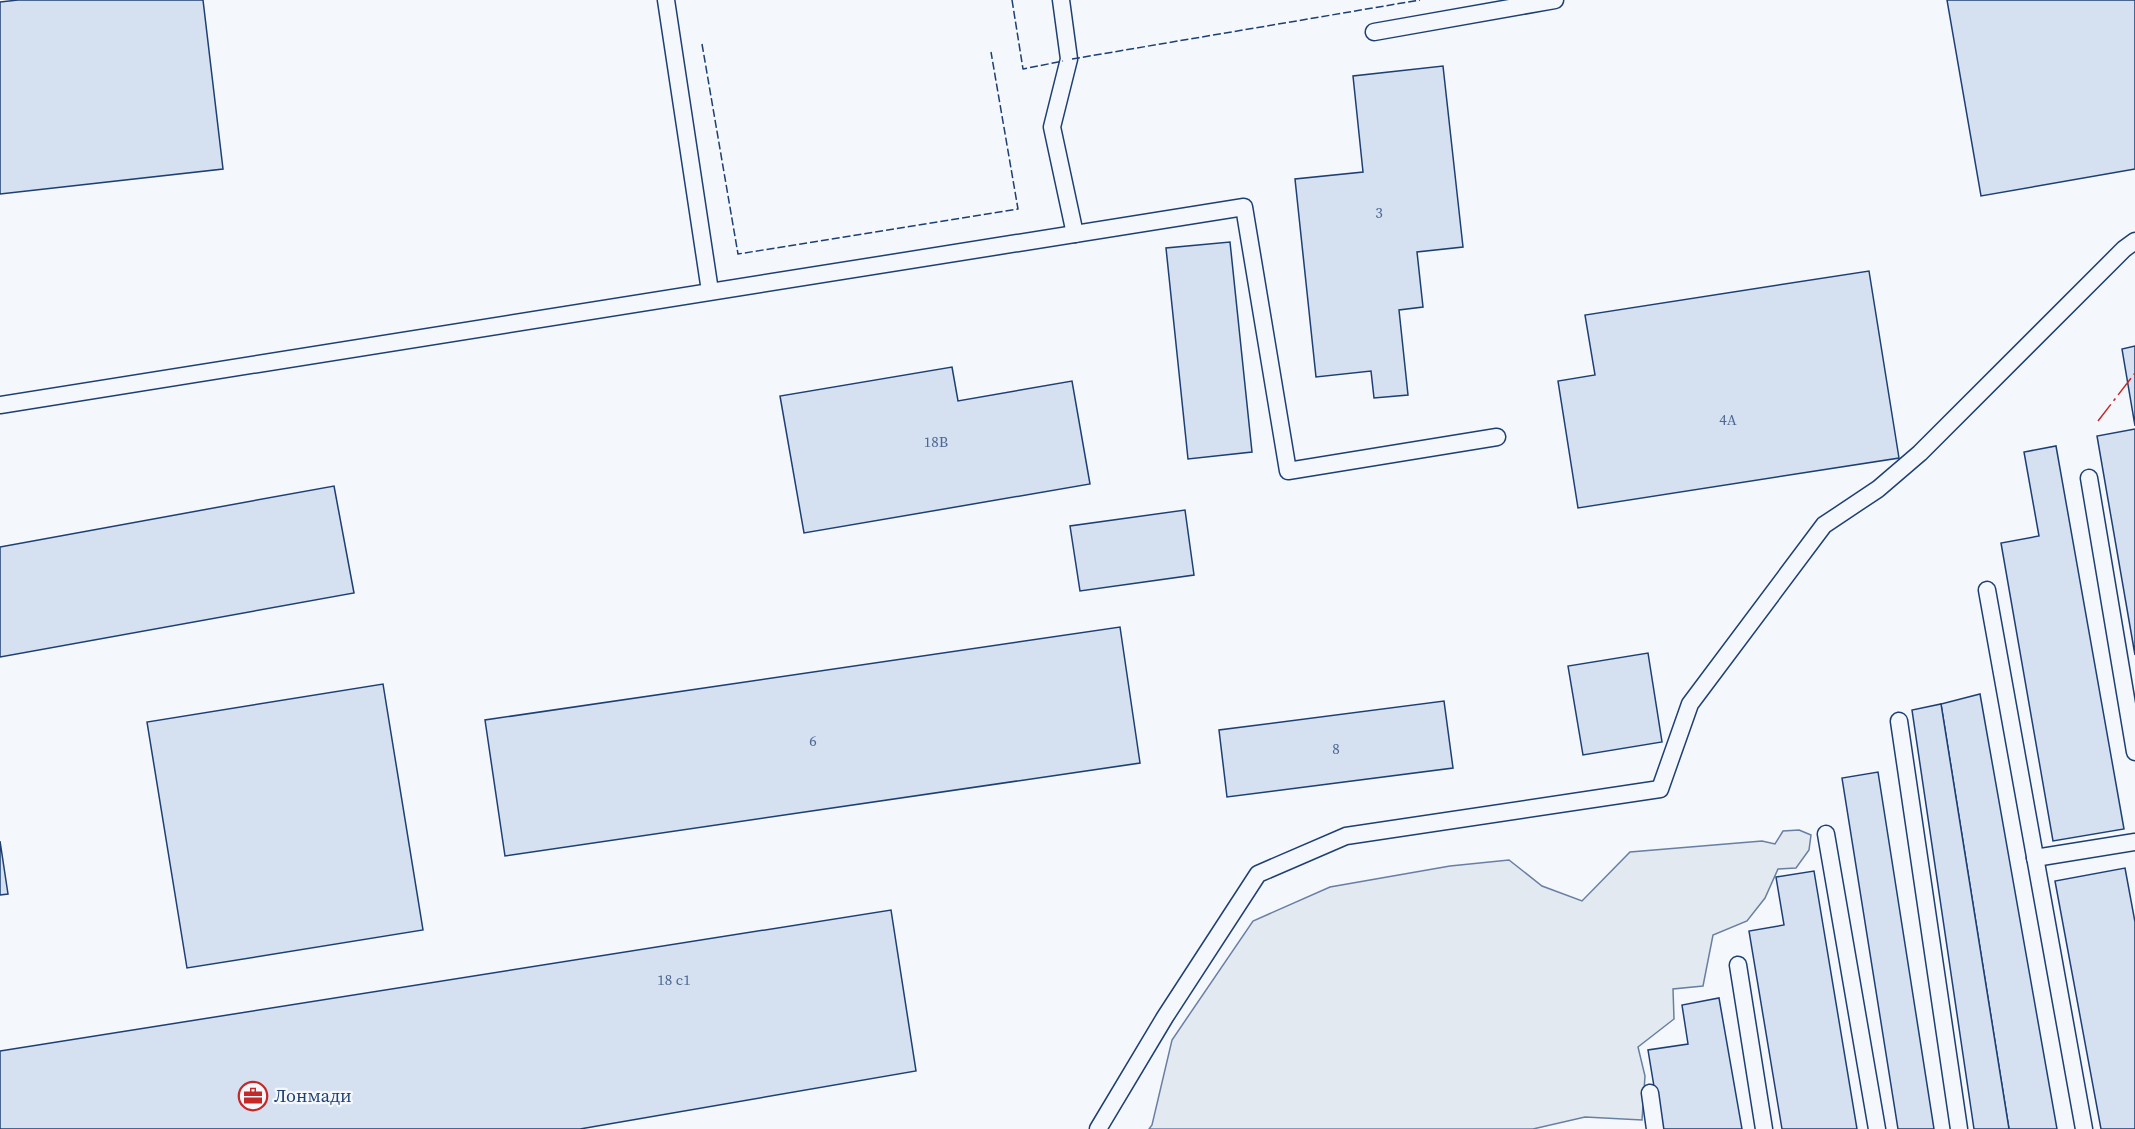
<svg xmlns="http://www.w3.org/2000/svg" width="2135" height="1129" font-family="'Source Serif 4',serif">
  <style>
    .green { fill: #e3e9f0; stroke: #687fa3; stroke-width: 1.5 }
    .building { fill: #d5e0f0; stroke: #1d3f73; stroke-width: 1.5 }
    .lines { fill: none; stroke-linecap: round; stroke-linejoin: round }
    .service-casing { stroke: #1d3f73; stroke-width: 19 }
    .service { stroke: #f4f7fb; stroke-width: 16 }
    .fence { stroke: #1d3f73; stroke-width: 1.5; stroke-dasharray: 8 3; stroke-linecap: butt }
    .power { stroke: #c62828; stroke-width: 1.5; stroke-dasharray: 21 4.5 3 4.5; stroke-linecap: butt }
    .labels { text-anchor: middle; stroke-width: 4.5; stroke-linejoin: round; paint-order: stroke }
    .number-label { font-size: 15px; fill: #4b6792 }
    .poi-label { font-size: 18px; fill: #1d3f73; stroke: #f4f7fb; text-anchor: start }
  </style>
  <rect width="100%" height="100%" fill="#f4f7fb"/>
  <path class="green" d="M1799,830L1811,835L1809,850L1796,868L1778,869L1765,898L1747,921L1713,935L1703,986L1673,989L1674,1019L1638,1047L1645,1076L1642,1120L1585,1117L1533,1129H1149L1152,1125L1172,1040L1253,921L1330,887L1450,866L1509,860L1542,886L1582,901L1630,852L1762,841L1775,844L1783,831Z"/>
  <g class="building">
    <path d="M18,0H203L223,169L0,194V2Z"/>
    <path d="M1947,0H2135V169L1981,196Z"/>
    <path d="M1443,66L1463,247L1417,252L1423,307L1399,310L1408,395L1374,398L1371,371L1316,377L1295,179L1363,172L1353,76Z"/>
    <path d="M1230,242L1252,452L1188,459L1166,248Z"/>
    <path d="M1869,271L1899,458L1578,508L1558,381L1595,375L1585,315Z"/>
    <path d="M2135,346V426L2122,349Z"/>
    <path d="M952,367L958,401L1072,381L1090,484L804,533L780,396Z"/>
    <path d="M2135,429V655L2097,436Z"/>
    <path d="M2056,446L2124,829L2053,841L2001,543L2039,536L2024,452Z"/>
    <path d="M334,486L354,593L0,657V547Z"/>
    <path d="M1185,510L1194,575L1080,591L1070,526Z"/>
    <path d="M1120,627L1140,763L505,856L485,720Z"/>
    <path d="M1648,653L1662,742L1583,755L1568,666Z"/>
    <path d="M383,684L423,930L187,968L147,722Z"/>
    <path d="M1980,694L2057,1129H2009L1941,704Z"/>
    <path d="M1444,701L1453,768L1227,797L1219,730Z"/>
    <path d="M1941,704L2009,1129H1974L1912,710Z"/>
    <path d="M1878,772L1934,1129H1898L1842,778Z"/>
    <path d="M0,841L8,894L0,895Z"/>
    <path d="M2125,868L2135,922V1129H2101L2055,881Z"/>
    <path d="M1814,871L1857,1129H1782L1749,931L1784,925L1776,877Z"/>
    <path d="M891,910L916,1071L580,1129H0V1051Z"/>
    <path d="M1719,998L1742,1129H1661L1648,1050L1688,1044L1682,1005Z"/>
  </g>
  <g class="lines">
    <g class="service-casing">
      <g id="service">
        <path d="M666,0L710,291"/>
        <path d="M1061,0L1069,59L1052,127L1075,234"/>
        <path d="M1374,32L1555,0"/>
        <path d="M0,405L1244,207L1288,471L1497,437"/>
        <path d="M2089,478L2135,752"/>
        <path d="M1987,590L2084,1129"/>
        <path d="M1899,721L1959,1129"/>
        <path d="M1826,834L1877,1129"/>
        <path d="M2035,858L2135,842"/>
        <path d="M1738,965L1764,1129"/>
        <path d="M1650,1093L1655,1129"/>
        <path d="M1098,1129L1165,1017L1258,874L1346,836L1660,789L1690,704L1824,525L1878,489L1920,453L2124,249L2135,241"/>
      </g>
    </g>
    <use href="#service" class="service"/>
    <g class="fence">
      <path d="M1012,0L1023,69L1063,61"/>
      <path d="M702,44L738,254L1018,209L991,52"/>
      <path d="M1072,59L1420,0"/>
    </g>
    <path class="power" d="M2098,421L2135,373"/>
  </g>
  <defs>
    <g id="office-ring" transform="scale(1.5)"><circle r="9.5" fill="#f4f7fb" stroke="#c62828" stroke-width="1.5"/><path d="M-6-3h4V-5.5h4V-3h4V5H-6ZM-1-4.5V-3h2v-1.5ZM-6 0V1H6V0Z" fill="#c62828"/></g>
  </defs>
  <g fill-rule="evenodd">
    <use href="#office-ring" x="253" y="1096"/>
  </g>
  <g class="labels">
    <g class="number-label">
      <text x="1379" y="218">3</text>
      <text x="1728" y="425">4А</text>
      <text x="936" y="447">18В</text>
      <text x="813" y="746">6</text>
      <text x="1336" y="754">8</text>
      <text x="674" y="985">18 с1</text>
    </g>
    <g class="poi-label">
      <text x="274" y="1102">Лонмади</text>
    </g>
  </g>
</svg>
